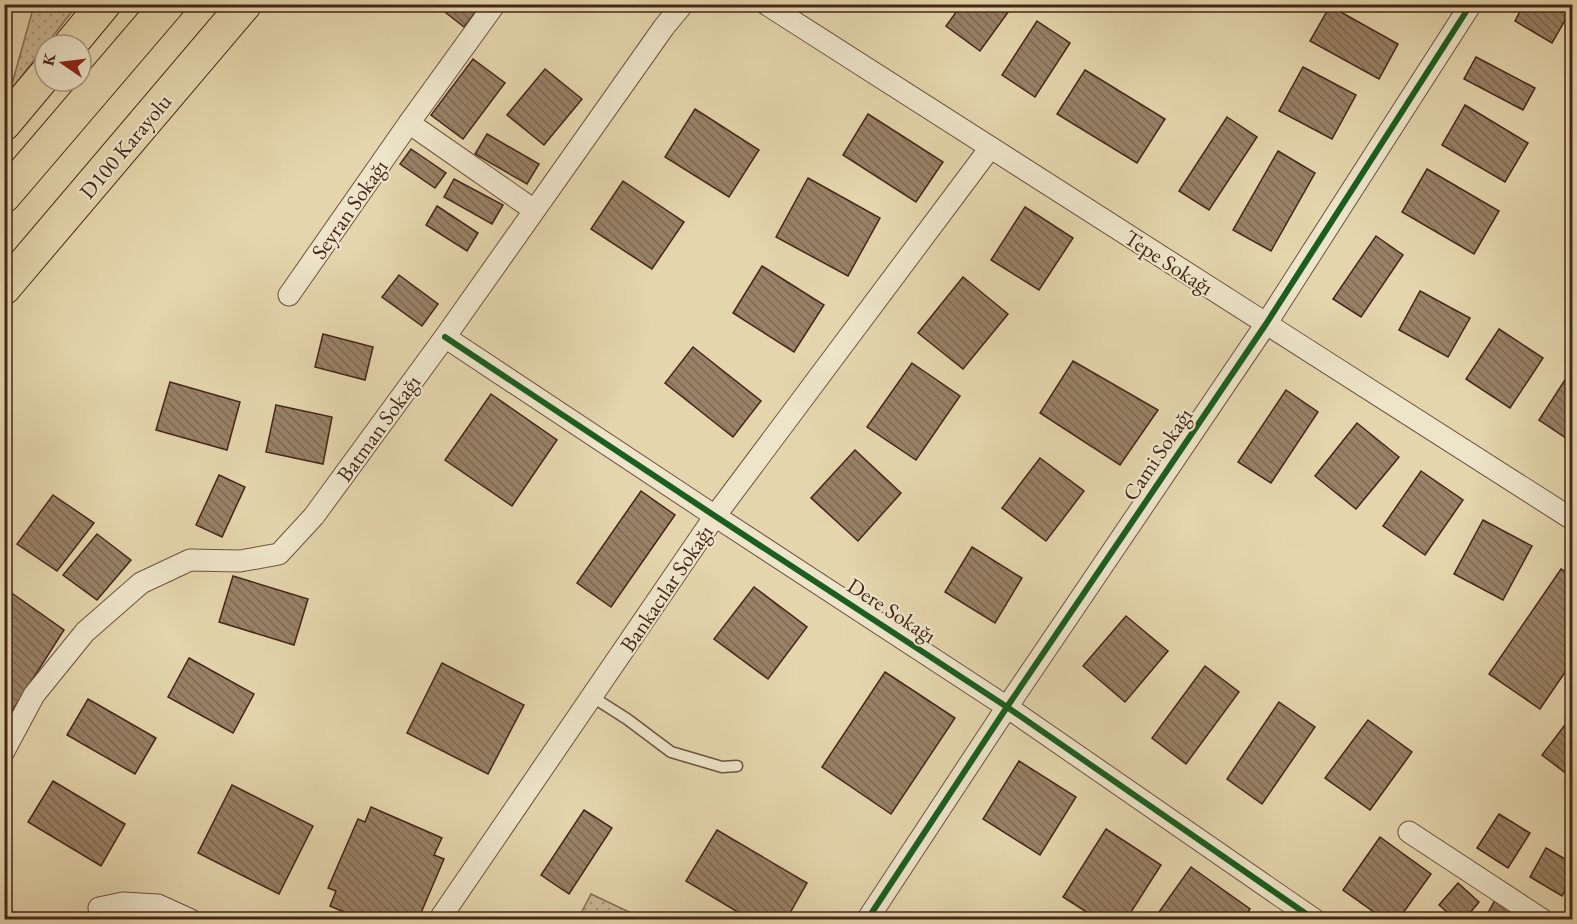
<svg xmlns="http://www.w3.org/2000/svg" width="1577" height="924" font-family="'EB Garamond',serif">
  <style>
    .grass { fill: url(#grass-dots); stroke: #886e56; stroke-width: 1.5 }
    .building { fill: url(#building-back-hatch); stroke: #46261a; stroke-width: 1.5 }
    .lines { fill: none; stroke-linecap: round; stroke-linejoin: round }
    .service-casing { stroke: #6e523e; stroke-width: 13 }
    .minor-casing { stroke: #6e523e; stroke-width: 23 }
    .trunk-casing { stroke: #46261a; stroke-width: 35 }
    .service { stroke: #ede4c9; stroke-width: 10 }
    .minor { stroke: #ede4c9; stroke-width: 21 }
    .trunk { stroke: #e4d5ac; stroke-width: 33 }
    .cycleway-casing { stroke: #ede4c9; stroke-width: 10 }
    .cycleway { stroke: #1b5e20; stroke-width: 6 }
    .labels { text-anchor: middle; stroke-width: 4.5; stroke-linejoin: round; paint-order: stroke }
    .street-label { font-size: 22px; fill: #46261a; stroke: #ede4c9 }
  </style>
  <defs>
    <pattern id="grass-dots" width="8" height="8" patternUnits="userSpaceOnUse" patternTransform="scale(1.5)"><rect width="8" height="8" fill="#c9b793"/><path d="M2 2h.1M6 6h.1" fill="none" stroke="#a59577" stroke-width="1.8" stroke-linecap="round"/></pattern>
    <pattern id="building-back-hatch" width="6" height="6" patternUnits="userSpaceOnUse" patternTransform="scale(1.5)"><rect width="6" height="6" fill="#988166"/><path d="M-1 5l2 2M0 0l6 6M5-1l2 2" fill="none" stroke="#7e6953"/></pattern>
  </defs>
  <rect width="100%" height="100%" fill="#e4d5ac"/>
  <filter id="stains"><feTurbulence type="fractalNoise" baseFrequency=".00333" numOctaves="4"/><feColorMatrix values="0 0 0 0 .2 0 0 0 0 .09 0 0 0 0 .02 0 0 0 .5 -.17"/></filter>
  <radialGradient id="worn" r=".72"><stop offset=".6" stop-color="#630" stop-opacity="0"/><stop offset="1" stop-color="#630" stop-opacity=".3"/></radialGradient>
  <g class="grass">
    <path d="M34,5H77L10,91Z"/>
    <path d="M591,894L644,919H578Z"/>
  </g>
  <g class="building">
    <path d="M445,4H482L464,27L441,9Z"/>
    <path d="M962,4H1014L980,51L946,26Z"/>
    <path d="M1524,4H1572V8L1552,43L1515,21Z"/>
    <path d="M1330,6L1398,44L1379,79L1310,41Z"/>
    <path d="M1037,21L1070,43L1035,97L1002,75Z"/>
    <path d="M1476,57L1535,88L1523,110L1464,79Z"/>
    <path d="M473,59L505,83L463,139L431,115Z"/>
    <path d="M1303,67L1356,95L1332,139L1279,111Z"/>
    <path d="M545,69L582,99L544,145L507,115Z"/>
    <path d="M1085,70L1165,119L1137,163L1057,114Z"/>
    <path d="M1465,105L1528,143L1505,182L1442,145Z"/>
    <path d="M695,109L759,150L729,197L665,157Z"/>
    <path d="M868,114L943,162L916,202L843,155Z"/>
    <path d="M1227,117L1257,137L1209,210L1179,191Z"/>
    <path d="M487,134L539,164L527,184L475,154Z"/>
    <path d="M411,149L446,173L435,188L400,164Z"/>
    <path d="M1278,151L1315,173L1271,251L1233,230Z"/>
    <path d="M1427,169L1499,211L1474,254L1402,212Z"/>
    <path d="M808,178L880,218L848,276L776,237Z"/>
    <path d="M454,179L503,205L492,224L444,197Z"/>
    <path d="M623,181L684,222L652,269L591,229Z"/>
    <path d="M437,206L478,233L467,251L426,225Z"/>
    <path d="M1025,207L1073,238L1039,290L991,260Z"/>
    <path d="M1376,236L1403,255L1361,317L1333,299Z"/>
    <path d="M762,266L824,305L794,352L733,313Z"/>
    <path d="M399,275L438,304L422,326L382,297Z"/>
    <path d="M963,277L1008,314L963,369L918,333Z"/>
    <path d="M1420,291L1470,318L1448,357L1399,330Z"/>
    <path d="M1499,329L1543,358L1510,408L1466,379Z"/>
    <path d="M323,334L373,347L365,380L315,367Z"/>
    <path d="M693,347L761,401L733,437L665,383Z"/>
    <path d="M1073,361L1158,410L1120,465L1040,413Z"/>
    <path d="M912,363L960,396L916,460L867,427Z"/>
    <path d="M1572,369V442L1539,420Z"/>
    <path d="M170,382L240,402L227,450L156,430Z"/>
    <path d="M1286,390L1318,412L1271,483L1238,462Z"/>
    <path d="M491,394L557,440L512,506L445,460Z"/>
    <path d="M276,405L332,417L323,464L266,452Z"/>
    <path d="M1357,423L1399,457L1356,509L1315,476Z"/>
    <path d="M855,450L901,493L858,541L811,498Z"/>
    <path d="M1040,458L1084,491L1046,541L1002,508Z"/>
    <path d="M1421,471L1463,500L1425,555L1383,526Z"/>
    <path d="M219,475L245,487L222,537L196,525Z"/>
    <path d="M641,491L675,515L611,607L577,583Z"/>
    <path d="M53,495L94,523L57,571L17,544Z"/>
    <path d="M1483,520L1532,546L1503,600L1454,574Z"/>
    <path d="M97,534L131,560L97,600L63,575Z"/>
    <path d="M972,547L1022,578L995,623L945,592Z"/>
    <path d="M1561,569L1572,576V662L1540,709L1489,674Z"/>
    <path d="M233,576L308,599L294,645L219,622Z"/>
    <path d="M754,587L807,627L768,679L714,639Z"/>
    <path d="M6,589L64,630L13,710L4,704V591Z"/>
    <path d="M1126,616L1168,651L1125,702L1083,666Z"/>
    <path d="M189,658L254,694L233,733L168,697Z"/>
    <path d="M442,663L524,705L488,774L407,733Z"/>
    <path d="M1205,666L1239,692L1186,764L1152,738Z"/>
    <path d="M885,672L955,718L891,814L822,767Z"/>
    <path d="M88,699L156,738L135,774L67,735Z"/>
    <path d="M1279,702L1315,727L1262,804L1227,779Z"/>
    <path d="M1571,717L1572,719V778L1542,755Z"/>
    <path d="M1368,720L1412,752L1370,810L1325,778Z"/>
    <path d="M1019,761L1076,797L1040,855L983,819Z"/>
    <path d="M53,781L125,824L101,866L28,822Z"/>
    <path d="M232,785L313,826L279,894L198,853Z"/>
    <path d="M371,807L442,838L434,855L444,859L418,920H362L330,906L336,891L328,888L358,819L365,822Z"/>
    <path d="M584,810L612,828L569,894L541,875Z"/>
    <path d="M1499,814L1530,833L1508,868L1477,848Z"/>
    <path d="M1106,829L1161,865L1126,920H1099L1063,897Z"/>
    <path d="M717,830L807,883L786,920H751L686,881Z"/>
    <path d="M1380,837L1431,874L1398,920H1385L1343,890Z"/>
    <path d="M1546,848L1572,863V877L1562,896L1530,877Z"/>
    <path d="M1191,867L1250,909L1243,920L1154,919Z"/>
    <path d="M1458,883L1479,902L1464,920H1456L1439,905Z"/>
    <path d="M1495,900L1527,920H1484Z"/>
  </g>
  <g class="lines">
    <g class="service-casing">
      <path id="service" d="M591,696L627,719L671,752L722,767L737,766"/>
    </g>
    <g class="minor-casing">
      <g id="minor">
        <path d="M766,4L1572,519"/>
        <path d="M409,123L534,210"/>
        <path d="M289,295L409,123L495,4"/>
        <path d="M445,337L715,516L1007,707L1315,920"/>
        <path d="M4,751L34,695L85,632L141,583L190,560L240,561L279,554L314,516L445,337L664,27L683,4"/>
        <path d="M1409,832L1543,920"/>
        <path d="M105,920L99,908L123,903L158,905L191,920"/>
        <path d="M439,920L715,516L990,148"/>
        <path d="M867,920L1007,707L1266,324L1471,4"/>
      </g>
    </g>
    <g class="trunk-casing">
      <g id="trunk">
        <path d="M70,45L104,4"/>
        <path d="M4,124L45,75"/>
        <path d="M4,196L168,4"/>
        <path d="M4,288L245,4"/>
      </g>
    </g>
    <use href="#service" class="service"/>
    <use href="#minor" class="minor"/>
    <use href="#trunk" class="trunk"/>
    <g class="cycleway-casing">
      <g id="cycleway">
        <path d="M445,337L715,516L1007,707L1315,920"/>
        <path d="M867,920L1007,707L1266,324L1471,4"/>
      </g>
    </g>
    <use href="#cycleway" class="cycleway"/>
  </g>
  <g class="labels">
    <g class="street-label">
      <text transform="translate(125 146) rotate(-50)" y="8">D100 Karayolu</text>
      <text transform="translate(349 209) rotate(-55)" y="8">Seyran Sokağı</text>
      <text transform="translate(1169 262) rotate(33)" y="8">Tepe Sokağı</text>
      <text transform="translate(378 428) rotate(-54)" y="8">Batman Sokağı</text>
      <text transform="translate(1157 454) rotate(-56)" y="8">Cami Sokağı</text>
      <text transform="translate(666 588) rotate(-56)" y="8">Bankacılar Sokağı</text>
      <text transform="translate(892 610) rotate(33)" y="8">Dere Sokağı</text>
    </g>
  </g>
  <rect width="1577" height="924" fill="none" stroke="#e4d5ac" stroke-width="24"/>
  <rect x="6" y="6" width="1565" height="912" fill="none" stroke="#46261a" stroke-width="3"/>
  <rect x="12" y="12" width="1553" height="900" fill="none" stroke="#46261a" stroke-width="1.5"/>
  <g transform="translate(63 63) rotate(284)"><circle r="28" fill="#ede4c9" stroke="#aa9883" stroke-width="1.5"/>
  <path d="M0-4.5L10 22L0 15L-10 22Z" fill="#8f2418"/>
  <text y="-9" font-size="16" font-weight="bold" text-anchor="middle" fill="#46261a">K</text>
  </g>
  <rect width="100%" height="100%" filter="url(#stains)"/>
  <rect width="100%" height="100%" fill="url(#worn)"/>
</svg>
